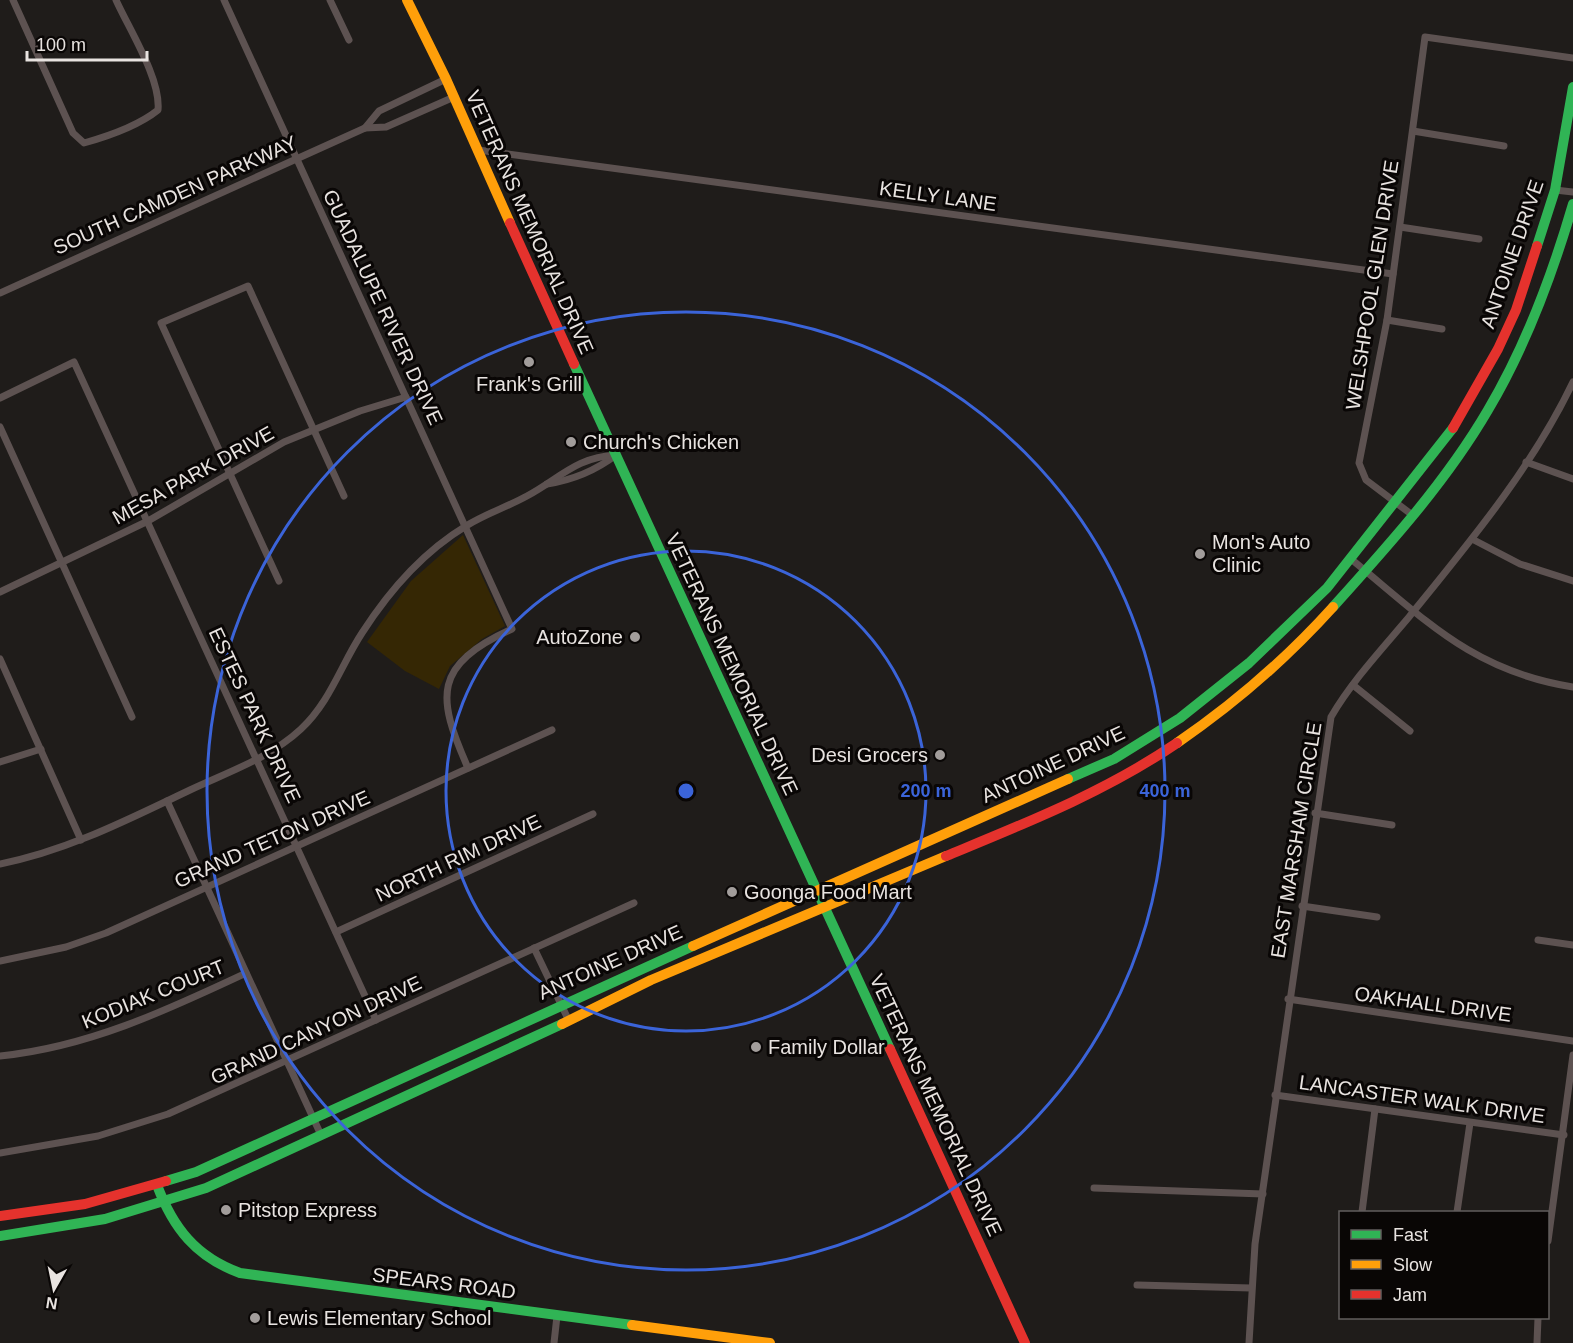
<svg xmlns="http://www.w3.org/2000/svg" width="1573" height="1343" font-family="Helvetica,sans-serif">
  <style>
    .green { fill: #352704 }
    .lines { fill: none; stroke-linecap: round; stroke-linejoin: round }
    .street { stroke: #5d5251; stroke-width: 7 }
    .fast { stroke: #30b455; stroke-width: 10 }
    .slow { stroke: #ff9f0a; stroke-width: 10 }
    .jam { stroke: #e5322d; stroke-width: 10 }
    .ring { fill: none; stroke: #3b64d9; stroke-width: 3 }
    .poi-dot { fill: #a29d9b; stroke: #090605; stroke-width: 2 }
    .labels { text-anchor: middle; stroke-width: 6; stroke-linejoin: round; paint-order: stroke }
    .street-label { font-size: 20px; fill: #e8e3e0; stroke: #090605 }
    .poi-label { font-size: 20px; fill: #e8e3e0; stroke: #090605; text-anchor: start }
    .centre { fill: #3b64d9; stroke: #090605; stroke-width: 3 }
    .ring-label { font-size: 18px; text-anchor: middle; font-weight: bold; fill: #3b64d9; stroke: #090605; stroke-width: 6; stroke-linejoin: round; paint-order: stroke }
  </style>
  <rect width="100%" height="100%" fill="#1f1c1a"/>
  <path class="green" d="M463,535L505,626L482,639L450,666L439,689L405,671L367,642L411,581Z"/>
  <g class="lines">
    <g class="street">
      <path d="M13,0L73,133L84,143C109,136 138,126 158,110C161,79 129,29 116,0"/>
      <path d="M224,0L512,629C433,665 436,696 468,768"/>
      <path d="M330,0L349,40"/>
      <path d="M365,128L379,111L446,79"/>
      <path d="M1413,131L1504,146"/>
      <path d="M478,150L1393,274"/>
      <path d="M1555,190L1573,192"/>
      <path d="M1400,227L1479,239"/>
      <path d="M0,293L365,128L386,127L454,97"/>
      <path d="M1387,320L1442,329"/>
      <path d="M0,398L74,362L376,1020"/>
      <path d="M0,427L132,717"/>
      <path d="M1526,462L1573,479"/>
      <path d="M547,484C573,480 595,471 616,455"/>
      <path d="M1411,514L1366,480L1359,463L1387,320L1425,37L1573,58"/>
      <path d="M1472,539L1520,564L1573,581"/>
      <path d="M1351,559C1426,620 1472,671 1573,687"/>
      <path d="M279,581L161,323L248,286L344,496"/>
      <path d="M0,592L148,521L284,442L360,411L406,397"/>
      <path d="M0,659L81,840"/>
      <path d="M1353,685L1410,731"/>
      <path d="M0,762L41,749"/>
      <path d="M167,801L321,1135"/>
      <path d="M1315,813L1392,825"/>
      <path d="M0,864C67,851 129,819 190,790C228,772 270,758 301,729C330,702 341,665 362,633C389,591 423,552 466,526C485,514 507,507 527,496C559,479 576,457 616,455"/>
      <path d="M1302,906L1377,917"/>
      <path d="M336,932L593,814"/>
      <path d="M1538,940L1573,945"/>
      <path d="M534,948L569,1021"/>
      <path d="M0,961L66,947L106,933L552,730"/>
      <path d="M1288,999L1573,1041"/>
      <path d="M0,1056C89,1047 167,1010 246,973"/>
      <path d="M1275,1095L1564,1135"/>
      <path d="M0,1153L98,1136L168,1114L634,903"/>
      <path d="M1094,1188L1263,1194"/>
      <path d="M1362,1212L1375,1109"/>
      <path d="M1457,1212L1470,1123"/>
      <path d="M1548,1241L1573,1055"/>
      <path d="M1137,1285L1251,1288"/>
      <path d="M554,1343L557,1316"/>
      <path d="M1249,1343L1255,1244L1331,717C1352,681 1382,649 1409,617C1469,543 1532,468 1573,382"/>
      <path d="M1537,1343L1538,1318"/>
    </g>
    <g class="fast">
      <path d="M1537,246L1555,190L1573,87"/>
      <path d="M574,364L890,1049"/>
      <path d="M1333,607C1388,546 1446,482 1488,410C1526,346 1552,276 1573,204"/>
      <path d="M1068,779L1114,759L1180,718L1249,663L1327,588L1453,428"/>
      <path d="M166,1181L196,1172L693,946"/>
      <path d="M157,1185C173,1228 196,1257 240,1273L632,1325"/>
      <path d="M0,1236L105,1219L206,1188L562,1024"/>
    </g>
    <g class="slow">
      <path d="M407,0L446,79L510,223"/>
      <path d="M1177,743C1234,704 1287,658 1333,607"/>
      <path d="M693,946L1068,779"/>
      <path d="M562,1024L651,980L946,856"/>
      <path d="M632,1325L770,1343"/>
    </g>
    <g class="jam">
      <path d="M510,223L574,364"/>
      <path d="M1453,428L1498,349L1516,310L1537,246"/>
      <path d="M946,856C1026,823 1105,792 1177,743"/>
      <path d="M890,1049L1025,1343"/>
      <path d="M0,1216L85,1204L166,1181"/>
    </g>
  </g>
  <g class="ring">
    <circle cx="686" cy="791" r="240"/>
    <circle cx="686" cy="791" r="479"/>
  </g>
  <g class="poi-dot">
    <circle cx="529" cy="362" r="6"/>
    <circle cx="571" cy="442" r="6"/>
    <circle cx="1200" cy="554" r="6"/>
    <circle cx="635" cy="637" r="6"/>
    <circle cx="940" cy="755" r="6"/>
    <circle cx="732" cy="892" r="6"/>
    <circle cx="756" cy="1047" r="6"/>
    <circle cx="226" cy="1210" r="6"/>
    <circle cx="255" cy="1318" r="6"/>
  </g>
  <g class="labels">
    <g class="street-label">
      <text transform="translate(175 195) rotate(-24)" y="7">SOUTH CAMDEN PARKWAY</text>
      <text transform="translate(938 196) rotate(8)" y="7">KELLY LANE</text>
      <text transform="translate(530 222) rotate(66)" y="7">VETERANS MEMORIAL DRIVE</text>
      <text transform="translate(1512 254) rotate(-71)" y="7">ANTOINE DRIVE</text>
      <text transform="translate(1372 285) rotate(-81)" y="7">WELSHPOOL GLEN DRIVE</text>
      <text transform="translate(383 307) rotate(65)" y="7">GUADALUPE RIVER DRIVE</text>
      <text transform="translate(193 475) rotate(-29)" y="7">MESA PARK DRIVE</text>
      <text transform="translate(732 664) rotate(65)" y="7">VETERANS MEMORIAL DRIVE</text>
      <text transform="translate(255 715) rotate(65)" y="7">ESTES PARK DRIVE</text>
      <text transform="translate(1053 764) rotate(-25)" y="7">ANTOINE DRIVE</text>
      <text transform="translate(272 839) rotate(-24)" y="7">GRAND TETON DRIVE</text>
      <text transform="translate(1296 840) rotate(-81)" y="7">EAST MARSHAM CIRCLE</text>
      <text transform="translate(458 858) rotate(-25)" y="7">NORTH RIM DRIVE</text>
      <text transform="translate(610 962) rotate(-24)" y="7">ANTOINE DRIVE</text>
      <text transform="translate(153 994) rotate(-22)" y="7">KODIAK COURT</text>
      <text transform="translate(1433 1004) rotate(8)" y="7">OAKHALL DRIVE</text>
      <text transform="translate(316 1030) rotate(-25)" y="7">GRAND CANYON DRIVE</text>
      <text transform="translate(1422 1099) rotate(8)" y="7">LANCASTER WALK DRIVE</text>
      <text transform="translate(936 1105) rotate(65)" y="7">VETERANS MEMORIAL DRIVE</text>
      <text transform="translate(444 1283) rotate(7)" y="7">SPEARS ROAD</text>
    </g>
    <g class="poi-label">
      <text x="529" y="391" text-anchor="middle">Frank's Grill</text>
      <text x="583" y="449">Church's Chicken</text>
      <text x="1212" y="549">Mon's Auto<tspan x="1212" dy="23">Clinic</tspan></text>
      <text x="623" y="644" text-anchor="end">AutoZone</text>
      <text x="928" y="762" text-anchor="end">Desi Grocers</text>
      <text x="744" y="899">Goonga Food Mart</text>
      <text x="768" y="1054">Family Dollar</text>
      <text x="238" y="1217">Pitstop Express</text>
      <text x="267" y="1325">Lewis Elementary School</text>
    </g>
  </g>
  <circle cx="686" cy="791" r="9" class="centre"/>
  <g class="ring-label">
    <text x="926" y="797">200 m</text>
    <text x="1165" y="797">400 m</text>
  </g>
  <rect x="1339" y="1211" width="210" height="108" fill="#090605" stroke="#625e5d" stroke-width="1.5"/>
  <rect x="1351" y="1230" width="30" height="9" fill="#30b455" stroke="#625e5d" stroke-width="1.5"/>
  <text x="1393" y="1241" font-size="18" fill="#e8e3e0">Fast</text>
  <rect x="1351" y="1260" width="30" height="9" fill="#ff9f0a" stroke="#625e5d" stroke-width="1.5"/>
  <text x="1393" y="1271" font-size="18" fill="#e8e3e0">Slow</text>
  <rect x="1351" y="1290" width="30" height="9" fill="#e5322d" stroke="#625e5d" stroke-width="1.5"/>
  <text x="1393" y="1301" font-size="18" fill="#e8e3e0">Jam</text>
  <g transform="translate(54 1289) rotate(189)" stroke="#090605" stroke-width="4.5" paint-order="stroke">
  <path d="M0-4.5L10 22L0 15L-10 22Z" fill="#e8e3e0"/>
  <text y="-9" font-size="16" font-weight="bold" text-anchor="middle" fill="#e8e3e0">N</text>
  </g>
  <path d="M27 51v9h120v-9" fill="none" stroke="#e8e3e0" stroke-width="3"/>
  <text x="36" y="51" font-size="18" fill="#e8e3e0" stroke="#090605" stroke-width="4.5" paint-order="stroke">100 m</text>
</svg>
